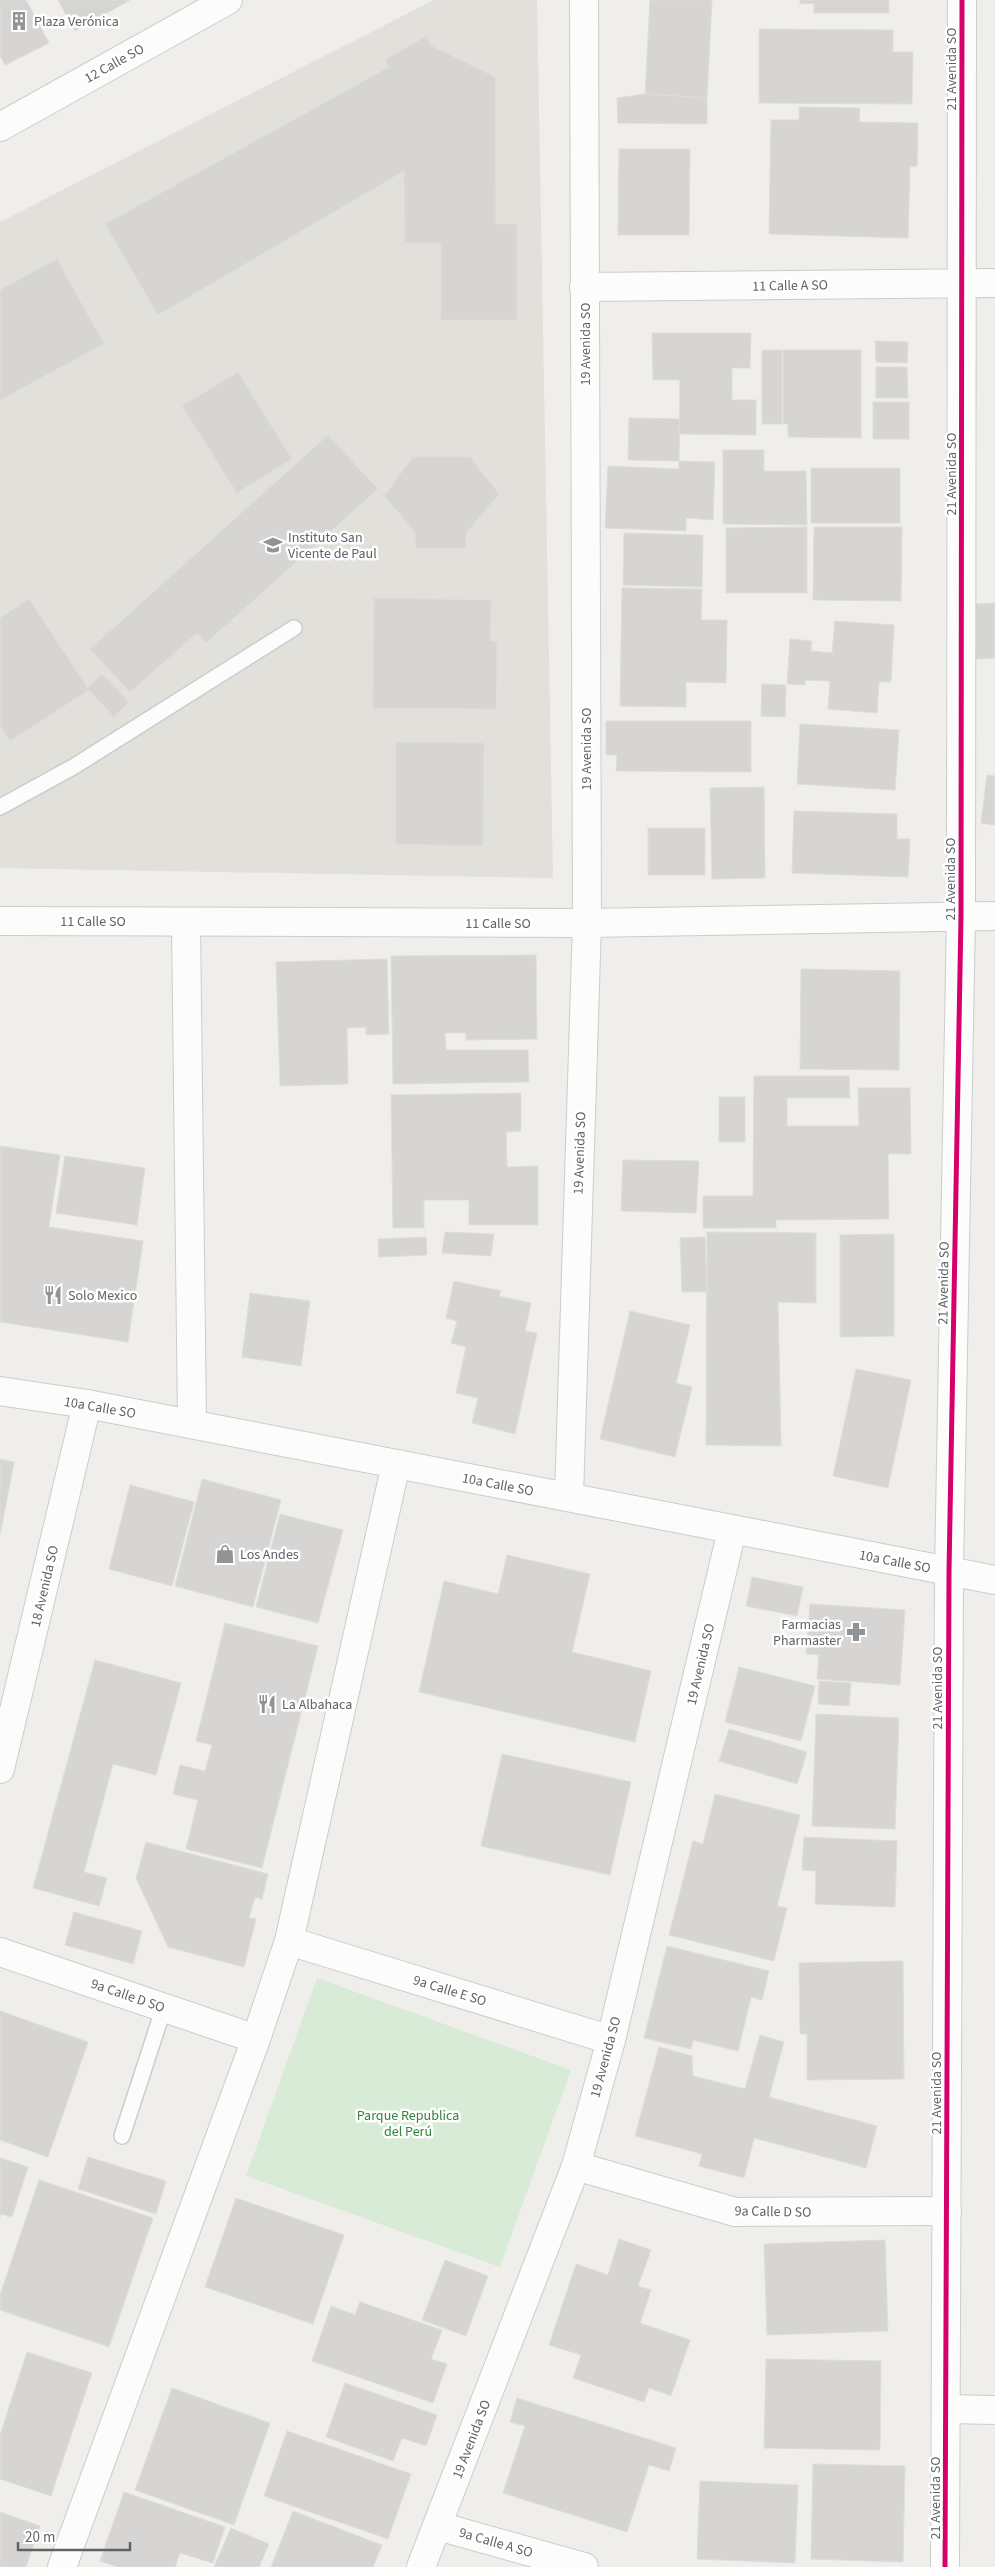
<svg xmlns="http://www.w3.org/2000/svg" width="995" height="2567" font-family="'Source Sans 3',sans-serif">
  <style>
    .education { fill: #e2e0da }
    .green { fill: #d8ebd6 }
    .building { fill: #d6d5d3; stroke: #deddd9 }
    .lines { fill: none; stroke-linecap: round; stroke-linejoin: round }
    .service-casing { stroke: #cbcccc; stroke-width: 18 }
    .minor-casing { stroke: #cbcccc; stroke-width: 30 }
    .tertiary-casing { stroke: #cbcccc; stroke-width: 30 }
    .service { stroke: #fdfcfc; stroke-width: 15 }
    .minor { stroke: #fdfcfc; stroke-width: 28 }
    .tertiary { stroke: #fdfcfc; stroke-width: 28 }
    .cycleway-casing { stroke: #fff; stroke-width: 8 }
    .cycleway { stroke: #d6006c; stroke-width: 5 }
    .labels { text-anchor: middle; stroke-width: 5; stroke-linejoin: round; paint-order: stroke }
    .poi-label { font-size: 14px; fill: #5f6368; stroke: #fff; text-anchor: start }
    .street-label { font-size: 14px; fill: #5f6368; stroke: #fff }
    .park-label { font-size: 14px; fill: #348238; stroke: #fff }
  </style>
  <rect width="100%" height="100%" fill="#efeeea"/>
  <path class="education" d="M434,0H537L553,878L0,868V222Z"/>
  <path class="green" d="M317,1978L571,2070L500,2267L246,2176Z"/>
  <g class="building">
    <path d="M0,0H26L49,43L5,65L0,56Z"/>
    <path d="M58,0H130L75,31Z"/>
    <path d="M650,0H712L707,98L645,94Z"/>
    <path d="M800,0H889V13H814V3L800,4Z"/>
    <path d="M759,29L893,30V52H913L912,104L759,103Z"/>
    <path d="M426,36L430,45L495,77L496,224H517V320H441V243H405L404,171L158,315L105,224L389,67L385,60Z"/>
    <path d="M645,94L707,98V124L618,123L617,98Z"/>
    <path d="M799,107L860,108L859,122L918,123L917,166L910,167L908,238L769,234L771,120H799Z"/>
    <path d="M619,149H690L689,235H618Z"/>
    <path d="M57,259L104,344L0,400V290Z"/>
    <path d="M652,333H751L750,368H732V400H756V435L679,434L680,380H653Z"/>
    <path d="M875,341L908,342L907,363L876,362Z"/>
    <rect x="762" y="350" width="20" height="74"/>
    <path d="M783,350H861V438L788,437V424H783Z"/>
    <path d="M876,367H907L908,398H876Z"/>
    <path d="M238,372L292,459L237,493L182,406Z"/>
    <rect x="873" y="402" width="36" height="37"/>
    <path d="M629,418L680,419L679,461L628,460Z"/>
    <path d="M328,435L378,489L206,643L197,633L130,692L90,649Z"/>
    <path d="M723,450H764V471H806L807,525L723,524Z"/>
    <path d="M413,457H470L499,494L466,533V548H415L416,533L384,496Z"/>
    <path d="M679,461L715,462L713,520L686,518V531L605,528L608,466L679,469Z"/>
    <rect x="811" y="468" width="89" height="55"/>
    <path d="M807,527V593H726V528Z"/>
    <path d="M814,527H902L901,601L813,600Z"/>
    <path d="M624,533L703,535L702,587L623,585Z"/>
    <path d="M622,588L702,589L701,620H727L726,683L686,682V707L620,706Z"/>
    <path d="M374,598L491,600L490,641L497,642L496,709L373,708Z"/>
    <path d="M29,599L89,690L10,741L0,725V618Z"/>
    <path d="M995,603V658L976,659L975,604Z"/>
    <path d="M835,621L894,625L891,682H879L877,713L828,709L830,681L805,680V685L787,684L790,639L812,641L811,651L832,653Z"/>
    <path d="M102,674L129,702L114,717L87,688Z"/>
    <path d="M762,684L786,685L785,717L761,716Z"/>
    <path d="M606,721H751V772L616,771L617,755H606Z"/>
    <path d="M800,724L899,730L895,790L797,784Z"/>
    <path d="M396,742L484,743L483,846L396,844Z"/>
    <path d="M987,775L995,776V825L981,823Z"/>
    <path d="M764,787L765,878L712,879L710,788Z"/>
    <path d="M794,811L897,814V839H910L908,877L792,873Z"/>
    <rect x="648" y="828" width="57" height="47"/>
    <path d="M536,955L537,1039L466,1040V1033H445L446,1050H528L529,1082L393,1084L391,956Z"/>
    <path d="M387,959L389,1034L366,1035V1027L347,1028L348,1084L280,1086L276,962Z"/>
    <path d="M801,969L900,971L899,1070L800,1069Z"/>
    <path d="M754,1076H849L850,1098H787V1126H859L858,1088H910L911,1154H888L889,1219L776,1220V1228H703V1196H753Z"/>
    <path d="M521,1093V1131L506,1132L507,1167L538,1166V1225H469V1200H424V1228H393L391,1095Z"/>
    <rect x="719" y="1097" width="26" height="45"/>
    <path d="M0,1146L60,1155L49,1227L143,1241L128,1342L0,1322Z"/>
    <path d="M65,1156L145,1168L137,1225L56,1213Z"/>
    <path d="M623,1160L699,1161L696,1213L621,1211Z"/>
    <path d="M445,1232L494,1234L491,1256L442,1253Z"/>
    <path d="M707,1232L816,1233V1303L778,1302L781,1446L706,1445Z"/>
    <path d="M894,1234V1336L840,1337V1235Z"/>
    <path d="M426,1237L427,1255L379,1257L378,1239Z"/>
    <path d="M705,1237L707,1292H682L680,1238Z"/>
    <path d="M454,1281L501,1291L499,1296L531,1303L525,1331L537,1333L515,1434L472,1423L478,1398L456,1393L466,1347L451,1343L457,1321L446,1318Z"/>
    <path d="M250,1293L310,1301L301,1366L242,1357Z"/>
    <path d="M630,1311L690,1325L676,1383L692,1387L675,1457L600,1439Z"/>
    <path d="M856,1369L911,1380L888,1488L833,1476Z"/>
    <path d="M0,1459L14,1462L0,1535Z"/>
    <path d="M202,1479L281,1500L253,1607L175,1586Z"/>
    <path d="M130,1485L194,1502L172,1586L109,1569Z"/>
    <path d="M280,1514L343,1530L318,1623L256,1607Z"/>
    <path d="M507,1555L590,1574L572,1652L651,1671L635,1742L419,1692L444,1581L498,1594Z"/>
    <path d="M752,1577L803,1587L797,1616L746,1606Z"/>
    <path d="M810,1604L905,1610L900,1685L817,1679L819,1655L806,1654Z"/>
    <path d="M225,1623L318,1646L262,1868L186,1849L198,1800L173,1794L180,1765L205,1771L212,1745L196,1741Z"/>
    <path d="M95,1660L181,1683L156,1775L113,1764L84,1872L107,1878L99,1906L33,1888Z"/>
    <path d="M739,1667L815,1686L801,1741L725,1722Z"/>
    <path d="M819,1681L851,1683L849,1706L818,1704Z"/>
    <path d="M816,1714L899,1718L895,1829L812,1826Z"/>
    <path d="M729,1729L807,1752L797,1784L719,1761Z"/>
    <path d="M502,1754L631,1782L610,1875L481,1846Z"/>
    <path d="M715,1794L800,1815L777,1906L787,1908L774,1961L669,1935L693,1841L703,1844Z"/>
    <path d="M804,1837L897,1841L895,1907L815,1904L816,1871L802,1870Z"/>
    <path d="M146,1842L268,1874L262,1899L255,1897L249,1918L256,1919L244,1967L168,1947L136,1878Z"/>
    <path d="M74,1912L142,1931L133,1964L65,1945Z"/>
    <path d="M667,1946L769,1971L762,2000L751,1997L738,2051L693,2040L691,2049L644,2038Z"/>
    <path d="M903,1961L904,2079L807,2080V2034H800L799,1963Z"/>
    <path d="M0,2011L88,2042L48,2157L0,2140Z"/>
    <path d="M760,2035L784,2042L769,2097L877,2126L866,2168L754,2138L744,2178L699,2166L702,2154L635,2136L659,2047L692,2056L693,2076L745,2089Z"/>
    <path d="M88,2157L166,2181L156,2214L78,2189Z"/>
    <path d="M0,2158L28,2167L12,2217L1,2214L0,2218Z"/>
    <path d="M39,2180L153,2218L109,2347L0,2310V2295Z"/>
    <path d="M236,2198L344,2235L313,2324L205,2287Z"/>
    <path d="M619,2239L651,2250L638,2286L651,2290L640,2323L690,2340L671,2396L649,2388L644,2402L573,2378L581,2355L549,2345L576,2264L608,2275Z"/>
    <path d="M885,2240L888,2331L767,2335L764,2244Z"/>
    <path d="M445,2260L488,2276L466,2336L422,2320Z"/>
    <path d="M360,2302L442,2330L431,2359L447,2364L433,2403L312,2361L331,2306L355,2315Z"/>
    <path d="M27,2352L92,2373L51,2496L0,2479V2435Z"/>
    <path d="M766,2359L881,2361L880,2450L764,2448Z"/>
    <path d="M345,2383L437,2415L426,2446L402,2438L393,2461L326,2437Z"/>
    <path d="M172,2388L270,2423L234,2525L135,2490Z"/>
    <path d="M517,2398L676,2448L669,2471L649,2465L627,2532L503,2493L525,2426L510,2422Z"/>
    <path d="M287,2431L411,2474L388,2539L264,2496Z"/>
    <path d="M813,2464L905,2466L903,2562L811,2559Z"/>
    <path d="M700,2481L798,2485L795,2563L697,2559Z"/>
    <path d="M124,2492L225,2527L213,2563L180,2553L175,2567H118L100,2561Z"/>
    <path d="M293,2511L382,2545L373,2567H271Z"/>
    <path d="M0,2512L40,2526L26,2567H0Z"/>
    <path d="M231,2528L269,2544L259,2567H214Z"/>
  </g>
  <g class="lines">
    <g class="service-casing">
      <g id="service">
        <path d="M0,807L73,767L294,628"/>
        <path d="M122,2136L164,2007"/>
      </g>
    </g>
    <g class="minor-casing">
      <g id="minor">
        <path d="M0,127L228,0"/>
        <path d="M584,287L995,283"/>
        <path d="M0,921L587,923L995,916"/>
        <path d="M186,922L192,1424"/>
        <path d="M569,1497L587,923L584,0"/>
        <path d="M0,1769L87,1404"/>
        <path d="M289,1941L611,2040"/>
        <path d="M0,1952L256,2039"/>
        <path d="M576,2166L735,2212L947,2211"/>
        <path d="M946,2409L995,2410"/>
        <path d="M438,2526L584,2567"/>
        <path d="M62,2567L256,2039L289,1941L396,1464"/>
        <path d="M421,2567L576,2166L611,2040L732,1530"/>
        <path d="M945,2567L949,1571L961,916L962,0"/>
      </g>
    </g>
    <g class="tertiary-casing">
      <path id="tertiary" d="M0,1391L87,1404L995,1580"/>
    </g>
    <use href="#service" class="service"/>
    <use href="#minor" class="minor"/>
    <use href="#tertiary" class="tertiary"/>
    <g class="cycleway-casing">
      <path id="cycleway" d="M945,2567L949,1571L961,916L962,0"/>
    </g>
    <use href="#cycleway" class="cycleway"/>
  </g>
  <defs>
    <g id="building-bare" transform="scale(1.5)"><path d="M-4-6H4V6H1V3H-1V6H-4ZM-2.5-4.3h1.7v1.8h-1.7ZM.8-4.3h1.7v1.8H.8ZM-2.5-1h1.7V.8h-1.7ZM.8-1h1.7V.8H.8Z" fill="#919496" stroke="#fff" stroke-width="2.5" paint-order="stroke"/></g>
    <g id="school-bare" transform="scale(1.5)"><path d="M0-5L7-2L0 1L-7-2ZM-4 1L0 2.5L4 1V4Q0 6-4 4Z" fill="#919496" stroke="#fff" stroke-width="2.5" paint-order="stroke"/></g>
    <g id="restaurant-bare" transform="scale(1.5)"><path d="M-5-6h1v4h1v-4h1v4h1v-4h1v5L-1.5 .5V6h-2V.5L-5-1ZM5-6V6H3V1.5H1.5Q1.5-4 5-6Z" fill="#919496" stroke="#fff" stroke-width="2.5" paint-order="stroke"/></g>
    <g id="shop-bare" transform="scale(1.5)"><path d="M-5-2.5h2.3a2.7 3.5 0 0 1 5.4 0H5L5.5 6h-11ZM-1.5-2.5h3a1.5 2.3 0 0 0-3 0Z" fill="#919496" stroke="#fff" stroke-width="2.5" paint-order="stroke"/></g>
    <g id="pharmacy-bare" transform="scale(1.5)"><path d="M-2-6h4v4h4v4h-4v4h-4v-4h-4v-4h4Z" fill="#919496" stroke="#fff" stroke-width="2.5" paint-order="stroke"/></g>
  </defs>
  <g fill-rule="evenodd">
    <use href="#building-bare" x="19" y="21"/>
    <use href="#school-bare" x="273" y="545"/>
    <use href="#restaurant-bare" x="53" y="1295"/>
    <use href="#shop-bare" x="225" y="1554"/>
    <use href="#pharmacy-bare" x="856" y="1632"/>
    <use href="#restaurant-bare" x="267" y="1704"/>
  </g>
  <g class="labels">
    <g class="poi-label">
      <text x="34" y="26">Plaza Verónica</text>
      <text x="288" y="542">Instituto San<tspan x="288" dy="16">Vicente de Paul</tspan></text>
      <text x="68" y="1300">Solo Mexico</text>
      <text x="240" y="1559">Los Andes</text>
      <text x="841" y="1629" text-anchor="end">Farmacias<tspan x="841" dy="16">Pharmaster</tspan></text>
      <text x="282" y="1709">La Albahaca</text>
    </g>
    <g class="street-label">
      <text transform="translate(114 63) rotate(-29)" y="5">12 Calle SO</text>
      <text transform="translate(951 69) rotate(-90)" y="5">21 Avenida SO</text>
      <text transform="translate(790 285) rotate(-1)" y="5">11 Calle A SO</text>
      <text transform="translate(585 344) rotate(-90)" y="5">19 Avenida SO</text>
      <text transform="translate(951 474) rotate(-90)" y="5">21 Avenida SO</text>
      <text transform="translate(586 749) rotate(-90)" y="5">19 Avenida SO</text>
      <text transform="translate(950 879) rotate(-90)" y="5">21 Avenida SO</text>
      <text x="93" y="926">11 Calle SO</text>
      <text x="498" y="928">11 Calle SO</text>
      <text transform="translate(579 1153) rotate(-88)" y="5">19 Avenida SO</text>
      <text transform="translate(943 1283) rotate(-89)" y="5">21 Avenida SO</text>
      <text transform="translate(100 1407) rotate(10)" y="5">10a Calle SO</text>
      <text transform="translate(498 1484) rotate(11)" y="5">10a Calle SO</text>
      <text transform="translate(895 1561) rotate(11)" y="5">10a Calle SO</text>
      <text transform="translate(44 1586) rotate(-77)" y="5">18 Avenida SO</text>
      <text transform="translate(700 1664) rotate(-77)" y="5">19 Avenida SO</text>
      <text transform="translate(937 1688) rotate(-90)" y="5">21 Avenida SO</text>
      <text transform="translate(450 1990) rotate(17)" y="5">9a Calle E SO</text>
      <text transform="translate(128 1995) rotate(19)" y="5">9a Calle D SO</text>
      <text transform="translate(605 2057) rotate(-75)" y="5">19 Avenida SO</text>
      <text transform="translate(936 2093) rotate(-90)" y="5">21 Avenida SO</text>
      <text transform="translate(773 2211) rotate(1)" y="5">9a Calle D SO</text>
      <text transform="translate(471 2439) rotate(-69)" y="5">19 Avenida SO</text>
      <text transform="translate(935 2498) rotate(-90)" y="5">21 Avenida SO</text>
      <text transform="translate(496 2542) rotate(16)" y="5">9a Calle A SO</text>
    </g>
    <g class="park-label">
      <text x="408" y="2120">Parque Republica<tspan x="408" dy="16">del Perú</tspan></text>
    </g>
  </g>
  <path d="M18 2542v8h112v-8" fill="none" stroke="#5f6368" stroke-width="2.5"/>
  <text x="25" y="2542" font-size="15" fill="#5f6368" stroke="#ffffff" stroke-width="4" paint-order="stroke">20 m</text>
</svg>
